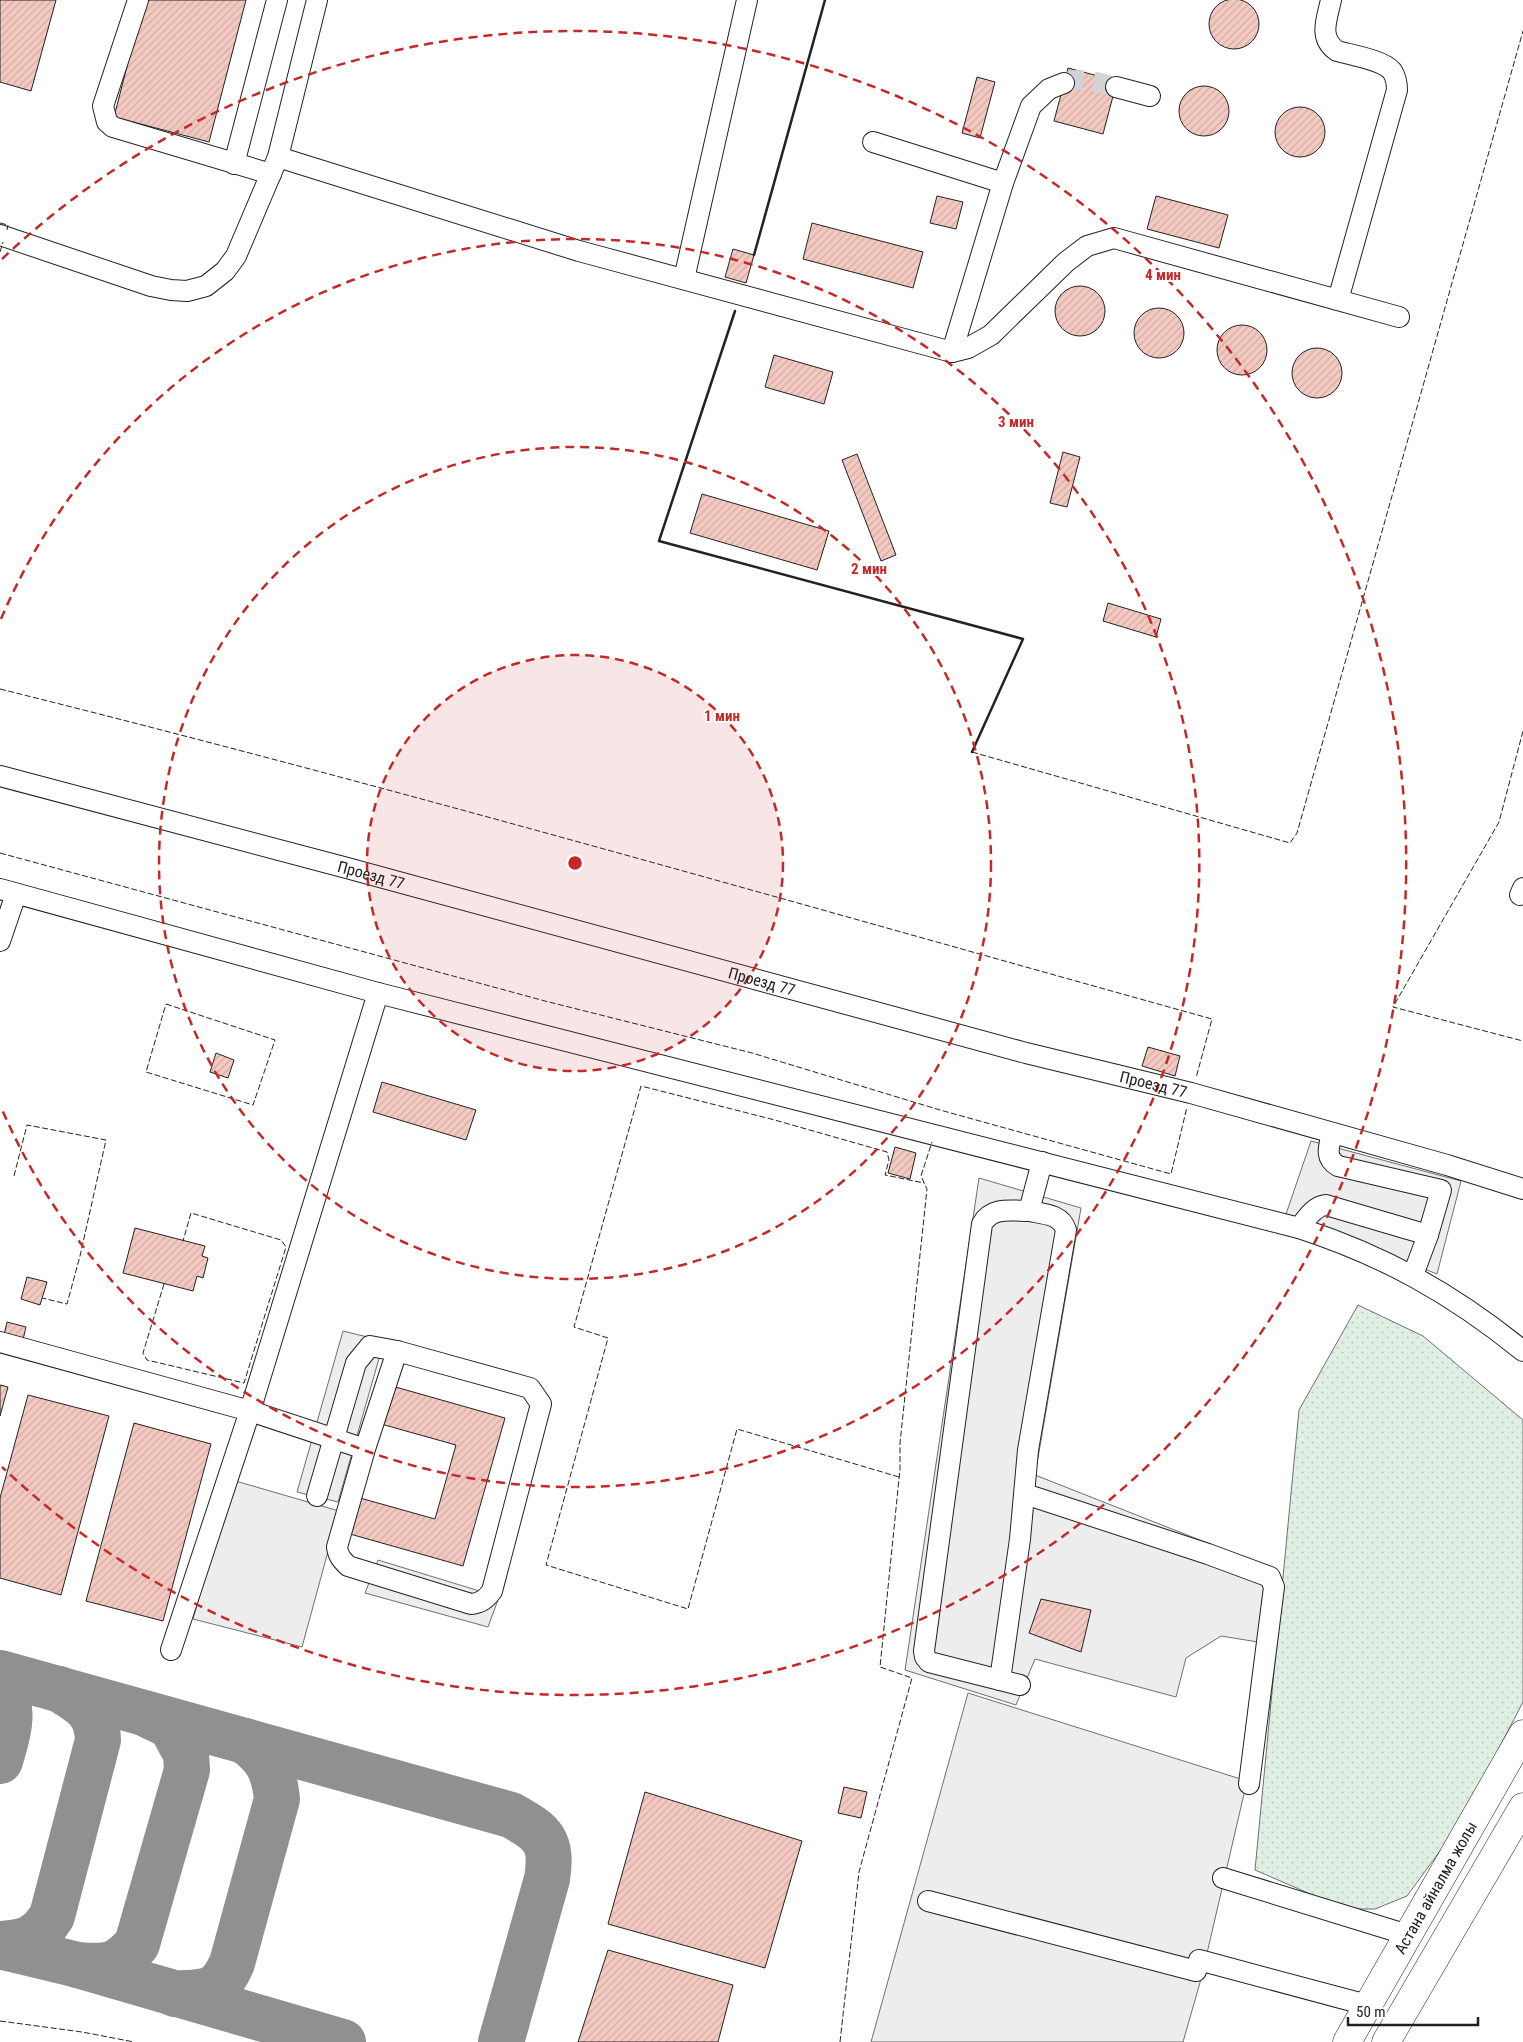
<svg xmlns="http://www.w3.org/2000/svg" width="1523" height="2042" font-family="'Roboto Condensed',sans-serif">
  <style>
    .grass { fill: url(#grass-dots); stroke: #6f6f6f }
    .parking { fill: #ededed; stroke: #6f6f6f }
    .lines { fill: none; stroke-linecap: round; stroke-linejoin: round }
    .taxiway { stroke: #909090; stroke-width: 46 }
    .building { fill: url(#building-hatch); stroke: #222 }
    .minor-tunnel { stroke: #d3d3d3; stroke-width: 20; stroke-dasharray: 20 10; stroke-linecap: butt }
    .minor-casing { stroke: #222; stroke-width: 22 }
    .highway-casing { stroke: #222; stroke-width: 29 }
    .minor { stroke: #fff; stroke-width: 20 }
    .highway { stroke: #fff; stroke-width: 28 }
    .fence { stroke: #222; stroke-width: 1; stroke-dasharray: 6 2.5; stroke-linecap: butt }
    .wall { stroke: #222; stroke-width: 2.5 }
    .ring { fill: none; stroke: #c62828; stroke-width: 2.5; stroke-dasharray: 9 6 }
    .labels { text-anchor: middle; stroke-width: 4; stroke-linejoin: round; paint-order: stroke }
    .street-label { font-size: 16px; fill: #222; stroke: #fff }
    .centre { fill: #c62828; stroke: #fff; stroke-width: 2.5 }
    .ring-label { font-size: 15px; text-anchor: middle; font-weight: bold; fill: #c62828; stroke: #fff; stroke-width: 4; stroke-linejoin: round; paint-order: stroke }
  </style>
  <defs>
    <pattern id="grass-dots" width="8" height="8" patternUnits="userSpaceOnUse" patternTransform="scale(1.25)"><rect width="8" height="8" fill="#e0efe3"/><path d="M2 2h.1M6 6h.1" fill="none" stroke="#c0cdc2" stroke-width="1.8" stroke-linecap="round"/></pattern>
    <pattern id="building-hatch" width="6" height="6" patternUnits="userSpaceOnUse" patternTransform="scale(1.25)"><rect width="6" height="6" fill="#f3c9c0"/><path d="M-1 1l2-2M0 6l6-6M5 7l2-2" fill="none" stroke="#d0aca5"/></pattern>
  </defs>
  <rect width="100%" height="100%" fill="#fff"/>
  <path class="grass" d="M1358,1305L1423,1336L1523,1420V1702L1459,1825L1407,1896L1375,1909H1345L1255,1870L1299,1410Z"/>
  <g class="parking">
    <path d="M1311,1141L1461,1181L1437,1274L1356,1242L1285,1217Z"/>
    <path d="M979,1178L1081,1208L1035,1475L1276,1570L1258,1642L1221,1636L1186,1658L1176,1697L1035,1659L1016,1705L905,1670Z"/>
    <path d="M343,1331L384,1341L338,1502L297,1492Z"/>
    <path d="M232,1480L339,1511L302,1647L193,1619Z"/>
    <path d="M378,1560L499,1597L488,1627L365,1593Z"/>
    <path d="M968,1693L1247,1781L1201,1979L1183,2042H871Z"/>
  </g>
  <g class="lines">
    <g class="taxiway">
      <path d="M0,1673L511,1815C543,1833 553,1840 547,1879L501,2042"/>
      <path d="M0,1689C18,1709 6,1739 0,1761"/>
      <path d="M0,1944C26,1942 38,1939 52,1916L98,1740C97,1711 82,1703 59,1689"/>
      <path d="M0,1946L74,1964L343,2042"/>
      <path d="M77,1965C107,1967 116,1968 137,1944L187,1770L186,1754L171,1726L146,1714"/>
      <path d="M175,1994C206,1991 218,1995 232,1963L277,1799C274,1771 268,1758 245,1741"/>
    </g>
  </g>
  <g class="building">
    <circle cx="1234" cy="24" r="25"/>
    <path d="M0,0H56L31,91L0,82Z"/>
    <path d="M144,0H246L209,142L114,117Z"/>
    <path d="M1068,68L1117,81L1103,134L1054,121Z"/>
    <path d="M977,77L995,82L980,138L962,133Z"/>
    <circle cx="1204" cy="111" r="25"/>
    <circle cx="1300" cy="132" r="25"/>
    <path d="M937,196L963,202L956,229L930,223Z"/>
    <path d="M1156,196L1228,215L1219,248L1147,229Z"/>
    <path d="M812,223L923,252L913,288L803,259Z"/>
    <path d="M733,249L754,255L746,283L725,277Z"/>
    <circle cx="1080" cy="311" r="25"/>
    <circle cx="1159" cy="333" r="25"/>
    <circle cx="1242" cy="350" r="25"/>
    <circle cx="1317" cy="373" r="25"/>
    <path d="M774,355L833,372L824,404L765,387Z"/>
    <path d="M1063,452L1080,457L1067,507L1050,503Z"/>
    <path d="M857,454L896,555L881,561L842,460Z"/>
    <path d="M702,494L829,531L817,570L690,533Z"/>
    <path d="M1108,603L1161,619L1156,637L1103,621Z"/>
    <path d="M1148,1047L1180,1056L1175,1076L1142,1066Z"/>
    <path d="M216,1053L234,1060L228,1078L210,1072Z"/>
    <path d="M382,1082L476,1110L466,1140L373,1112Z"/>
    <path d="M895,1147L916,1153L910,1179L888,1173Z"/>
    <path d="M135,1228L205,1246L202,1256L208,1258L203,1278L197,1276L193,1291L123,1273Z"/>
    <path d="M27,1277L47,1282L40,1305L21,1299Z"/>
    <path d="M7,1322L26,1327L22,1344L3,1339Z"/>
    <path d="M0,1385L8,1387L0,1416Z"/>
    <path d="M392,1386L505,1418L463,1566L350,1534L360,1498L435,1519L456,1445L381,1424Z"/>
    <path d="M28,1395L109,1416L61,1595L0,1578V1498Z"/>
    <path d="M134,1423L211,1444L163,1621L86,1601Z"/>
    <path d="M1041,1599L1091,1610L1081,1652L1029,1633Z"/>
    <path d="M844,1787L867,1792L861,1818L838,1813Z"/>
    <path d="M645,1792L802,1841L765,1968L608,1924Z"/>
    <path d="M608,1950L733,1985L718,2042H578Z"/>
  </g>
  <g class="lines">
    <path class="minor-tunnel" d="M1064,83C1081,76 1099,83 1116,87"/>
    <g class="minor-casing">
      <g id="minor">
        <path d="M138,0L103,106L107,122L113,127L271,174"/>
        <path d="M317,0L278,157L579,251L952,352L968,348L991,335L1066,262L1087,246L1114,238L1399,317"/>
        <path d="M1331,0C1327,19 1318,38 1337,51C1351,55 1383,60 1392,71C1396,77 1397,84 1397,90L1338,300"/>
        <path d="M1116,87L1150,96"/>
        <path d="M873,142L1003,183"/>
        <path d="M234,164L277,0"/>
        <path d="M0,235L151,286L171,290L187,291L206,286L225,271L236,256L278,157"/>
        <path d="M684,279L747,0"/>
        <path d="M952,352L1003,183L1031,106L1049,89L1064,83"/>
        <path id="s1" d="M0,776L347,868L1026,1053L1191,1093L1447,1165L1523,1189"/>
        <path d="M0,889L378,993L1299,1228C1385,1256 1453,1294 1523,1351"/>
        <path d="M1520,895L1523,888"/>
        <path d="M0,941L16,894"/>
        <path d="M1299,1228C1306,1219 1314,1206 1326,1205L1428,1235L1441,1190L1338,1166C1324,1158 1329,1146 1332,1134"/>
        <path d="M1413,1275L1428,1235"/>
        <path d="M0,1342L250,1411L365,1449L337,1547C338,1556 342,1560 348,1566L471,1604C481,1603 486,1599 492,1591L541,1404L530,1388L397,1351L365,1449"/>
        <path d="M1025,1494L1208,1554L1270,1577L1274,1587L1249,1784"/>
        <path d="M317,1496L356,1363L370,1346L397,1351"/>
        <path d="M171,1650L250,1411L378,993"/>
        <path d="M1000,1680L1020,1539L1028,1450L1066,1230C1061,1214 1044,1214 1029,1211L1042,1162"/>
        <path d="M1020,1685L929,1662L925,1657L924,1651L982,1224C992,1206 1012,1211 1029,1211"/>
        <path d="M1223,1878L1408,1935"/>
        <path d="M928,1901L1196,1971"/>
        <path d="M1199,1960L1367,2005"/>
      </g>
    </g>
    <g class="highway-casing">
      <g id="highway">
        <path id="s2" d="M1347,2042L1523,1734"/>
        <path d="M1386,2042L1523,1807"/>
      </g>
    </g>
    <use href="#minor" class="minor"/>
    <use href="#highway" class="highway"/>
    <g class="fence">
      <path d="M0,223L8,225L7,230"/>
      <path d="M0,252L3,242"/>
      <path d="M0,689C406,790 809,907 1212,1019L1196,1078"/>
      <path d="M1523,731L1499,822L1393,1007L1523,1041"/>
      <path d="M972,752L1290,843L1297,833L1523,31"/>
      <path d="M0,853L545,1001L752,1053L940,1110L1171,1174L1187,1107"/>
      <path d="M166,1004L275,1040L253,1105L146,1072Z"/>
      <path d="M14,1176L27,1125L106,1140L80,1256L67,1304L42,1298"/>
      <path d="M164,1284L143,1353L147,1360L244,1383L286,1247L281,1240L191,1213L183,1241"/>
      <path d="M899,1477L737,1429L688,1609L546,1565L608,1338L574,1327L641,1086L771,1119L887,1152L889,1160L885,1175L924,1183"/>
      <path d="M0,2021L82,2032L134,2042"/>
      <path d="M840,2042L859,1872L912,1678L880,1667L900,1469V1443L927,1189L921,1176L932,1142"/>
    </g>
    <g class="wall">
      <path d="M754,255L825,0"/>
      <path d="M735,311L659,541L1023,639L972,752"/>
    </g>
  </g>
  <circle cx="575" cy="863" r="208" fill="#c62828" fill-opacity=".12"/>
  <g class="ring">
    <circle cx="575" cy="863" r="208"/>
    <circle cx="575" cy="863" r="416"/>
    <path d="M1 619A624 624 0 1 1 1 1107"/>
    <path d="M2 259A832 832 0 1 1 2 1467"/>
  </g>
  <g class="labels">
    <g class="street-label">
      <text dy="6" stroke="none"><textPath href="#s1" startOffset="384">Проезд 77</textPath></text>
      <text dy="6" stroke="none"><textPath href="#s1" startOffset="789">Проезд 77</textPath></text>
      <text dy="6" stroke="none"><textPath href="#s1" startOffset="1194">Проезд 77</textPath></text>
      <text dy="6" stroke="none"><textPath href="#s2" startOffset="178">Астана айналма жолы</textPath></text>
    </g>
  </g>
  <circle cx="575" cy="863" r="8" class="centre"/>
  <g class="ring-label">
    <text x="1163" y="280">4 мин</text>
    <text x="1016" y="427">3 мин</text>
    <text x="869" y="574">2 мин</text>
    <text x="722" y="721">1 мин</text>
  </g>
  <path d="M1348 2017v8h130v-8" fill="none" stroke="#222222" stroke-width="2.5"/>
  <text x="1356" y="2017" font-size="15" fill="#222222" stroke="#ffffff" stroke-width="4" paint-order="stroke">50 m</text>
</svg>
